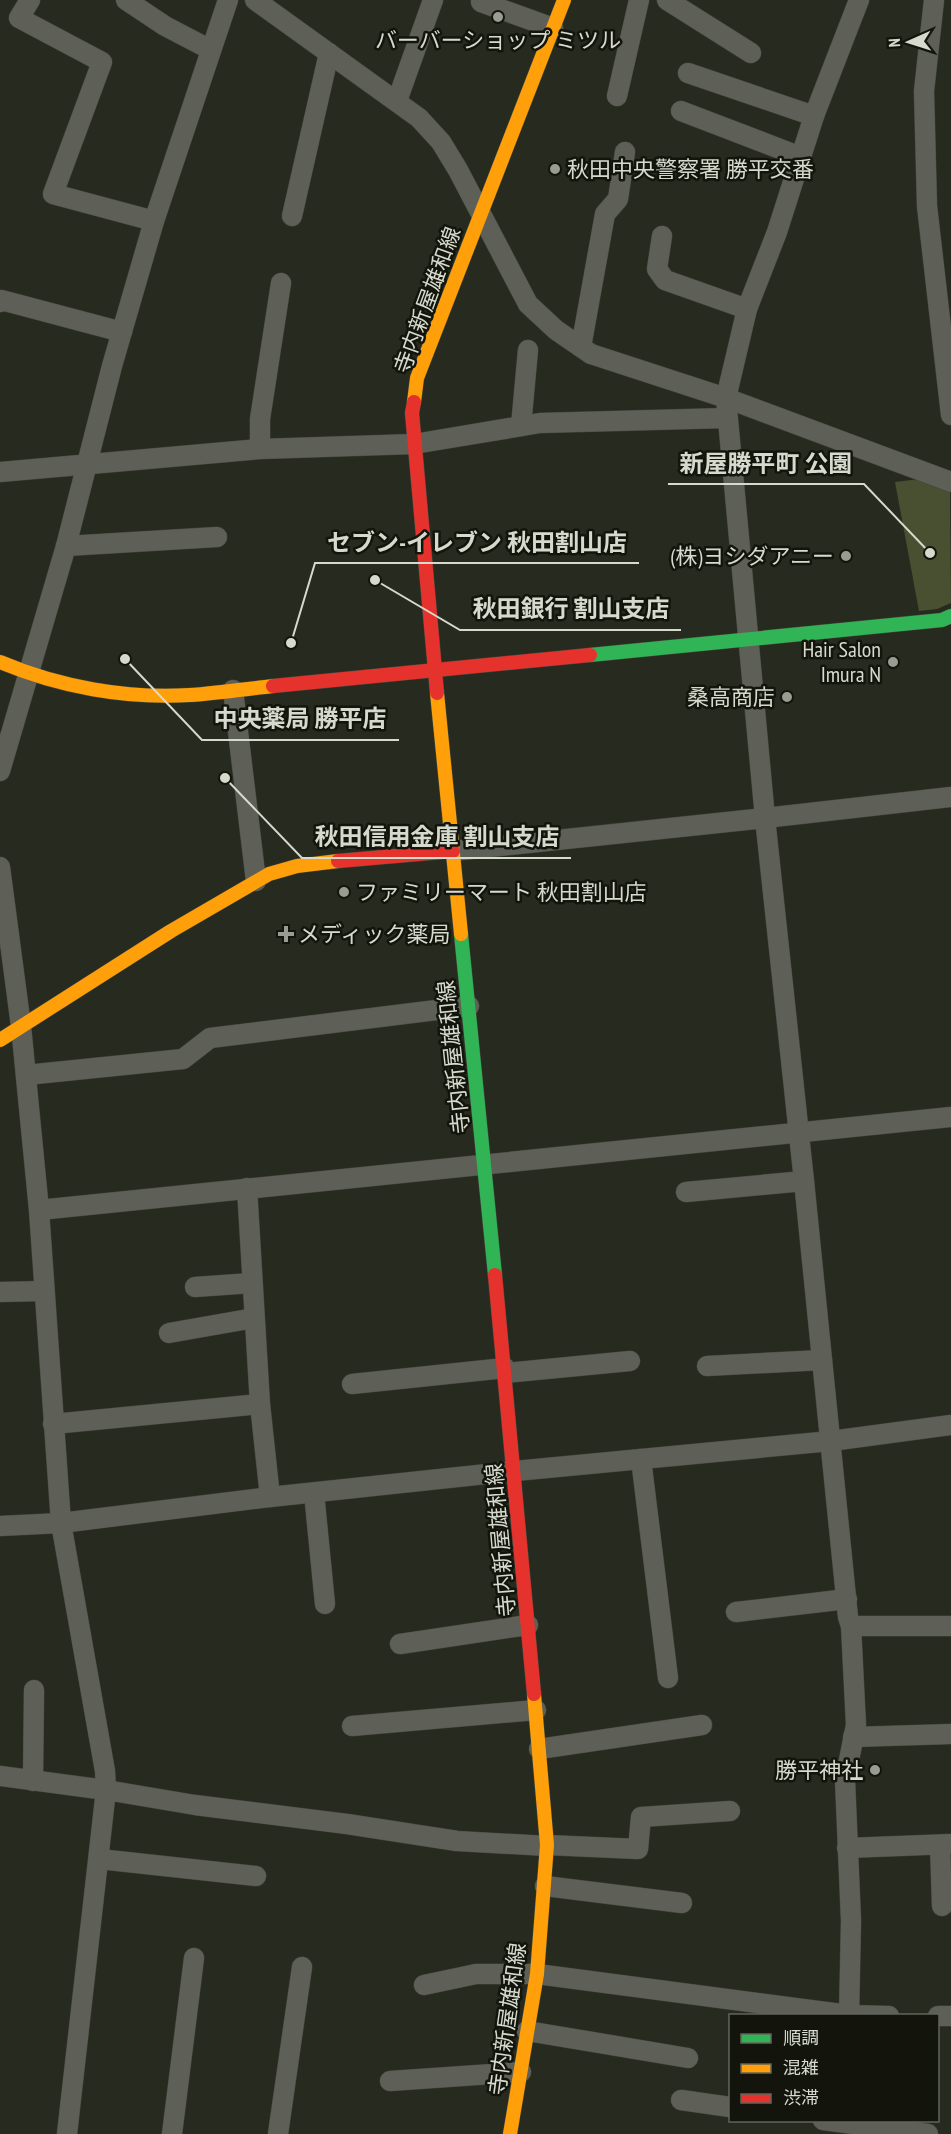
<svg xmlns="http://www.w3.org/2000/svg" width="951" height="2134" font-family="'PT Sans Narrow','Noto Sans JP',sans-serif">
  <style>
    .green { fill: #495031 }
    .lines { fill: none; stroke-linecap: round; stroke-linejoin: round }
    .street-casing { stroke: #43463c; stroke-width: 21 }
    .fast-casing { stroke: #43463c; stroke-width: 15 }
    .slow-casing { stroke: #43463c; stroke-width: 15 }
    .jam-casing { stroke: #43463c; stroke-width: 15 }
    .street { stroke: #5e6058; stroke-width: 20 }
    .fast { stroke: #30b455; stroke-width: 14 }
    .slow { stroke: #ff9f0a; stroke-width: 14 }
    .jam { stroke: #e5322d; stroke-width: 14 }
    .poi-dot { fill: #999c90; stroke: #13150c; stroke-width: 2 }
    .labels { text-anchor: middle; stroke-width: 5; stroke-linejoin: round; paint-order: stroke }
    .poi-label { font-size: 22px; fill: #d6dacd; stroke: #13150c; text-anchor: end }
    .street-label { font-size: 22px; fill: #d6dacd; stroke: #13150c }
    .leader { fill: none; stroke: #d6dacd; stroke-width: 2 }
    .callout-dot { fill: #d6dacd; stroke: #13150c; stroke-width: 2 }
    .callout-label { font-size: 24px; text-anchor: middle; font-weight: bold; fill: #d6dacd; stroke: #13150c; stroke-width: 5; stroke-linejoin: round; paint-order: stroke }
  </style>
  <rect width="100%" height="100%" fill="#272a1e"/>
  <path class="green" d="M920,479L950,490L951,603L937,609L919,611L895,482Z"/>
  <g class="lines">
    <g class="street-casing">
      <g id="street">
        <path d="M30,0L19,18L102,62L53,194L154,221"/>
        <path d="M126,0L165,26L211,50"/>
        <path d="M255,0L419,118L441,142L458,170L528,304L556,330L591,354L726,398L951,482"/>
        <path d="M667,0L751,53"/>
        <path d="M934,0L924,91L927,206L951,415"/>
        <path d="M481,2L553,28"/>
        <path d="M688,73L814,116"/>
        <path d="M617,96L639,0"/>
        <path d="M397,101L433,0"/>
        <path d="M681,111L801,157"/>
        <path d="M292,216L329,53"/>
        <path d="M662,236L657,269L665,280L747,309"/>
        <path d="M0,302L1,300L122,332"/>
        <path d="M581,347L605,214L618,199L625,152"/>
        <path d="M521,426L528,350"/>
        <path d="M260,449V419L281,283"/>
        <path d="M0,472L260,449L414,444L540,423L727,418"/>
        <path d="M66,546L217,537"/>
        <path d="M233,690L256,881"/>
        <path d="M0,771L66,546L112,366L154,221L228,0"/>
        <path d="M453,851L765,818L951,797"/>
        <path d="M0,867L21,1026L39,1210L61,1523L105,1771L106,1790L67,2134"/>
        <path d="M26,1075L183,1059L210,1038L469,1006"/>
        <path d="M247,1188L260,1404L270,1497"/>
        <path d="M686,1192L804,1181"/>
        <path d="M39,1210L951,1117"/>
        <path d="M195,1287L252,1283"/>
        <path d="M0,1292L44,1291"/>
        <path d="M169,1333L254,1318"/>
        <path d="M707,1366L822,1360"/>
        <path d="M506,1373L630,1361"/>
        <path d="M352,1384L505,1368"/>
        <path d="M53,1424L260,1404"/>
        <path d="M641,1459L668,1678"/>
        <path d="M314,1493L325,1604"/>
        <path d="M0,1526L61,1523L270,1497L515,1471L831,1441L951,1425"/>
        <path d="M736,1612L847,1599"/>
        <path d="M851,1626H951"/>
        <path d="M400,1644L528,1625"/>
        <path d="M352,1726L536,1710"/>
        <path d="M853,1737L951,1734"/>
        <path d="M539,1749L702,1725"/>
        <path d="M0,1776L106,1790L195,1805L347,1824L457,1841L547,1846"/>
        <path d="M33,1781L34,1690"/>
        <path d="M547,1845L638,1849L641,1817L730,1811"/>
        <path d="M940,1845L942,1906"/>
        <path d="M847,1848L951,1844"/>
        <path d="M99,1859L256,1876"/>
        <path d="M545,1886L682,1903"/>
        <path d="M424,1985L476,1974H537L849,2015L889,2016"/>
        <path d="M849,2016L851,1921L845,1780L856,1725L851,1626L848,1617L804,1181L765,818L726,398L747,309L777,232L814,116L859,0"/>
        <path d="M938,2016H951"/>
        <path d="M527,2031L688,2058"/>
        <path d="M390,2081L521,2072"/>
        <path d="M681,2100L730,2107"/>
        <path d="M823,2120L928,2134"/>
        <path d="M172,2134L194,1958"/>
        <path d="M278,2134L302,1967"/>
      </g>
    </g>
    <g class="fast-casing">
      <g id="fast">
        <path d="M590,655L942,620L951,616"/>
        <path d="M461,934L495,1275"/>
      </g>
    </g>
    <g class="slow-casing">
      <g id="slow">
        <path d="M414,402L417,378L564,0"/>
        <path d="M0,662C59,687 126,699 190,695C218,693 246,689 273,686"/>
        <path d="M437,693L461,934"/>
        <path d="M0,1040L171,931L269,874L297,866L338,861"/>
        <path d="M510,2134L537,1974L547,1845L534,1694"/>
      </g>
    </g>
    <g class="jam-casing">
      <g id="jam">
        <path d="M414,402L412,413L437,693"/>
        <path d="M273,686L590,655"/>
        <path d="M338,861L453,851"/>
        <path d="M495,1275L534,1694"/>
      </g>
    </g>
    <use href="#street" class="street"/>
    <use href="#fast" class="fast"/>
    <use href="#slow" class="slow"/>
    <use href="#jam" class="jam"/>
  </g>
  <g class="poi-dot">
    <circle cx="498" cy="17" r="6"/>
    <circle cx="555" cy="169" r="6"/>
    <circle cx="846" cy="556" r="6"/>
    <circle cx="893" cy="662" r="6"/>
    <circle cx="787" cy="697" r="6"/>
    <circle cx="344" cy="892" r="6"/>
    <path d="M283 925h6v6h6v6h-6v6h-6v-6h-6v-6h6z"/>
    <circle cx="875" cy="1770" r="6"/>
  </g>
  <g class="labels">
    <g class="poi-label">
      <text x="498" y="48" text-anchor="middle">バーバーショップ ミツル</text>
      <text x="567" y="177" text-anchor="start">秋田中央警察署 勝平交番</text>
      <text x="834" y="564">(株)ヨシダアニー</text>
      <text x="881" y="657">Hair Salon<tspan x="881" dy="25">Imura N</tspan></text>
      <text x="775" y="705">桑高商店</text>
      <text x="356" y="900" text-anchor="start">ファミリーマート 秋田割山店</text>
      <text x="298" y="942" text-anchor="start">メディック薬局</text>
      <text x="863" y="1778">勝平神社</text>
    </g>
    <g class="street-label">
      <text transform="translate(427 300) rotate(-70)" y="8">寺内新屋雄和線</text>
      <text transform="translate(453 1057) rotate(-96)" y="8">寺内新屋雄和線</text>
      <text transform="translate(500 1540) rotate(-95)" y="8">寺内新屋雄和線</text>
      <text transform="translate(507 2019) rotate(-82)" y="8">寺内新屋雄和線</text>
    </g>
  </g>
  <path class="leader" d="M930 553L864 484H668M291 643L315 563H639M375 580L460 630H681M125 659L202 740H399M225 778L302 858H571"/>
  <g class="callout-dot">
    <circle cx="930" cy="553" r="6"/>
    <circle cx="291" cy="643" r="6"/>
    <circle cx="375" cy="580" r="6"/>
    <circle cx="125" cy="659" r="6"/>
    <circle cx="225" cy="778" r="6"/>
  </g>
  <g class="callout-label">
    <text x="766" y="472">新屋勝平町 公園</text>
    <text x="477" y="551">セブン-イレブン 秋田割山店</text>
    <text x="571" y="617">秋田銀行 割山支店</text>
    <text x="300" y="727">中央薬局 勝平店</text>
    <text x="437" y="845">秋田信用金庫 割山支店</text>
  </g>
  <rect x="729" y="2014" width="210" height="108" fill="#13150c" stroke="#616459" stroke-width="1.5"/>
  <rect x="741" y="2034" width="30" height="9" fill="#30b455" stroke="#616459" stroke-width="1.5"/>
  <text x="783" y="2044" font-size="18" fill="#d6dacd">順調</text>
  <rect x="741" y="2064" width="30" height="9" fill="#ff9f0a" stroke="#616459" stroke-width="1.5"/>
  <text x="783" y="2074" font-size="18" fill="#d6dacd">混雑</text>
  <rect x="741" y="2094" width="30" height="9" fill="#e5322d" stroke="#616459" stroke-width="1.5"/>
  <text x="783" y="2104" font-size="18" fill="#d6dacd">渋滞</text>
  <g transform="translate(909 42) rotate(267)" stroke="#13150c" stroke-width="4.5" paint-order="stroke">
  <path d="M0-4.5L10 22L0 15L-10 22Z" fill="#d6dacd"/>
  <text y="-9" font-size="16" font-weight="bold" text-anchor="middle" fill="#d6dacd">N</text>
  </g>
</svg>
